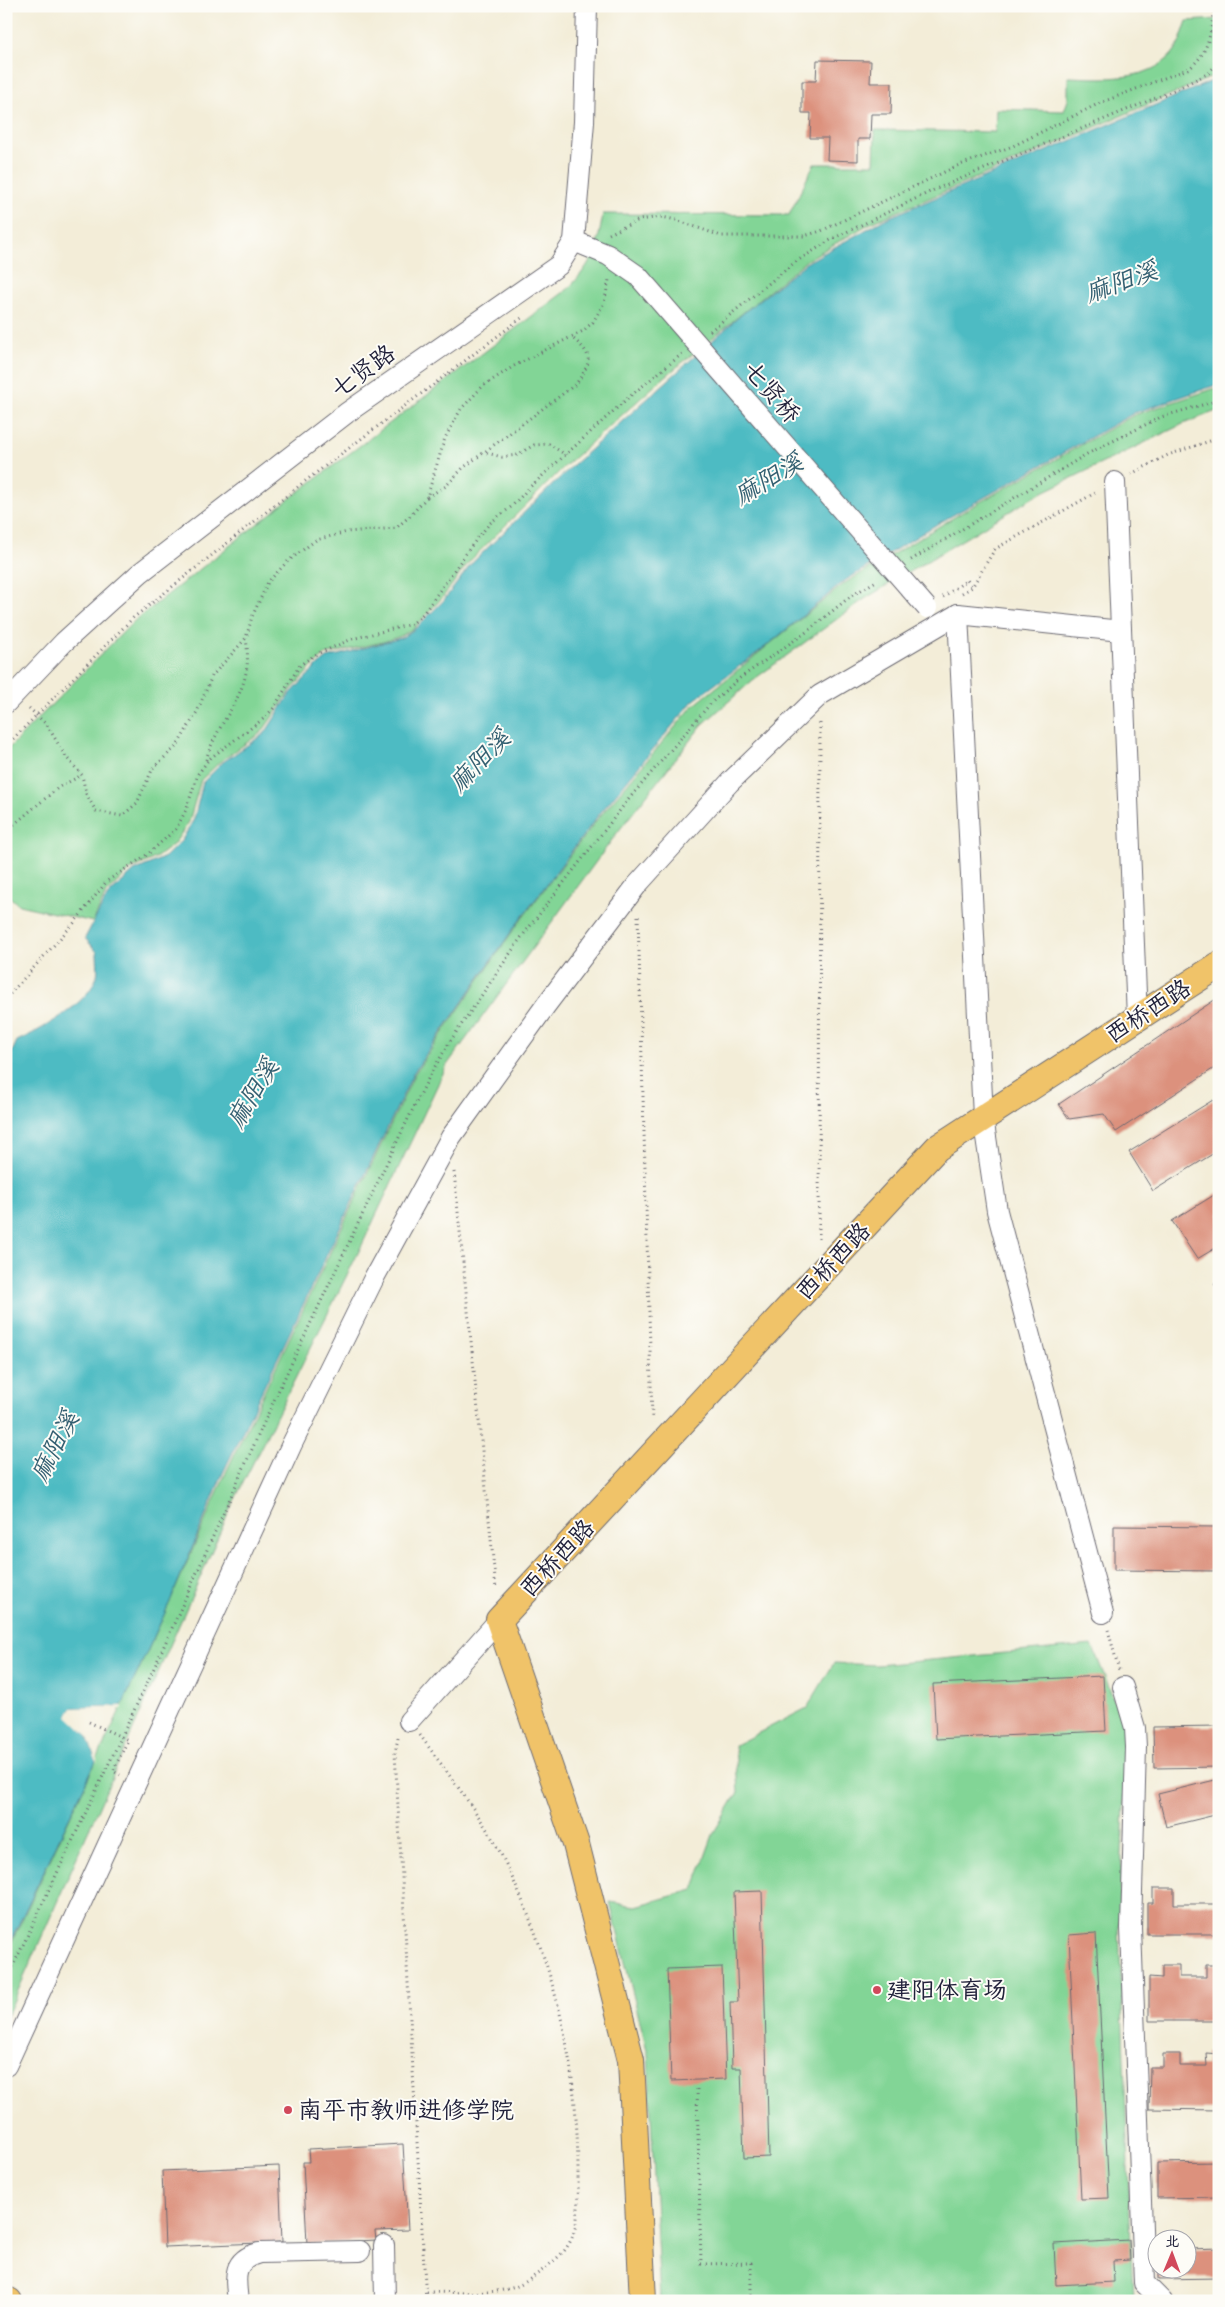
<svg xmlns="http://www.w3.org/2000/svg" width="1225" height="2307" font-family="Caveat,'LXGW WenKai TC',sans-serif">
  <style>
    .green { fill: #82d596; stroke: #527c68 }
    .water { fill: #4dbbc3; stroke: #386e7f }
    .pier { fill: #f3edd8 }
    .building { fill: #dc917d }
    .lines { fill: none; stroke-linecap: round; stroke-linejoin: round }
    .minor-casing { stroke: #6b6972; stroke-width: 22 }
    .major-casing { stroke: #6b6972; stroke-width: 28 }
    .path { stroke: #6b6972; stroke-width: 3; stroke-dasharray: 1 4; stroke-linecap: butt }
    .minor { stroke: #fff; stroke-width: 20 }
    .major { stroke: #f0c369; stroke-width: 26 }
    .minor-bridge-casing { stroke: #6b6972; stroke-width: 22; stroke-linecap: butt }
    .minor-bridge { stroke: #fff; stroke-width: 20 }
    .poi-dot { fill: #d1495b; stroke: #fdfcf7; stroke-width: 2 }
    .labels { text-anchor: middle; stroke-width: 4; stroke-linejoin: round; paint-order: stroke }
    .street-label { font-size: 24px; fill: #22223b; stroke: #fdfcf7 }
    .poi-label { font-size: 24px; fill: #22223b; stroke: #fdfcf7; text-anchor: start }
    .water-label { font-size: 25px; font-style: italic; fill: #335f71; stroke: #fdfcf7 }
  </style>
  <rect width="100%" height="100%" fill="#fdfcf7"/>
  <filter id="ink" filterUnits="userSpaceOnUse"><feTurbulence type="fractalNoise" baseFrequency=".02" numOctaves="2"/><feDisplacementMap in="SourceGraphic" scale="10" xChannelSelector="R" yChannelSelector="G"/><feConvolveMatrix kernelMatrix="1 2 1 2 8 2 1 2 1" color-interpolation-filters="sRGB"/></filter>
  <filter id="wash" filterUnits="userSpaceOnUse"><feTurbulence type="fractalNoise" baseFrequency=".0096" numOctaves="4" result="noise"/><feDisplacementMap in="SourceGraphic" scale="20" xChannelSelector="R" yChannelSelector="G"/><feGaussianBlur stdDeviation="1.12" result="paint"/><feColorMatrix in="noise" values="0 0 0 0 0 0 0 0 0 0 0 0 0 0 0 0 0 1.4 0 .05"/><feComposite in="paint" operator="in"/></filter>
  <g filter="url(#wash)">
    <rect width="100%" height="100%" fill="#f3edd8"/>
    <g class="green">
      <path d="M1219,19V74L869,224L807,260L660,381L564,467L469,562L442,598L414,628L401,636L383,642L325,655L313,666L291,690L262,732L221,761L201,780L189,822L174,844L157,857L130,870L106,893L93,922L19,905L6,894V751L133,622L285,502L568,289C593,262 597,250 603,214L789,215L814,164H874L875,130L995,132L996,109L1064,111L1068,100V77C1101,78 1149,83 1173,53C1180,45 1183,31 1187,21Z"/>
      <path d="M1219,387V410L1183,424L1037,495L866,598L753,680L702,725L617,833L447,1065L362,1245L232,1505L6,2018V1954L162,1620L227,1470L415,1073L512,932L595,822L692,707L845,583L966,510L1134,415Z"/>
      <path d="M1092,1645L1127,1732L1119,1926L1133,2301H660L648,2054L610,1902L636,1906L693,1890L714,1832L738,1792L735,1745L807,1708L834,1663L877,1665Z"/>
    </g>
    <path class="water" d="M1219,78V384L1134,413L939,523L846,580L769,644L693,701L597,817L511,932L414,1072L223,1473L169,1604L122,1706L72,1708L68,1715L87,1735L96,1761L6,1951V1065L17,1041C41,1030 86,1005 96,979C99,972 97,960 97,952L85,938L108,895L134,871L165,857L182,840L194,819L203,782L223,762L265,733L290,694L317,666L327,658L401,638L416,628L444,600L472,563L572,466L741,315L806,263L885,219Z"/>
    <path class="pier" d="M123,1706L122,1709L73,1710L71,1715L89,1734L98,1759L97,1763L87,1735L67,1716L72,1708Z"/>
    <g id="blocks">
      <g class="building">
        <path d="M817,60L871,61L870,83H892L891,114H871L870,139H858V161L827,160L828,138H810L811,113H802V81H816Z"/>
        <path d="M1219,997V1065L1116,1132L1104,1114L1069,1119L1059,1104Z"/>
        <path d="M1213,1100L1219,1109V1150L1153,1191L1129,1152Z"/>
        <path d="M1219,1192V1246L1197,1259L1172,1221Z"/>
        <path d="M1219,1281V1292L1214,1284Z"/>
        <path d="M1114,1526L1219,1527V1571L1114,1570Z"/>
        <path d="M1103,1676L1106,1731L936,1739L933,1684Z"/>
        <path d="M1219,1726V1767L1154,1768L1153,1727Z"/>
        <path d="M1219,1779V1814L1166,1827L1158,1794Z"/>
        <path d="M1153,1888H1174V1904H1219V1934H1147V1903H1153Z"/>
        <path d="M762,1891L769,2157L744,2158L741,2068H732L730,2002H738L734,1892Z"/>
        <path d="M1096,1933L1109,2198L1081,2199L1069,1935Z"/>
        <path d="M1162,1965H1179V1977H1206V1965H1219V2021H1149V1977L1162,1978Z"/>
        <path d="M722,1967L726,2079L671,2081L667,1969Z"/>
        <path d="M1206,2053L1219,2054V2110L1149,2109L1150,2067H1163V2054H1180V2066H1207Z"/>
        <path d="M403,2144L408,2230L375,2231L376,2240L307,2244L303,2162H309L308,2149Z"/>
        <path d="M1219,2162V2197L1157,2198V2163Z"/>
        <path d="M279,2166L282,2242L165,2247L162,2171Z"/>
        <path d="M1129,2240L1130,2260L1113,2261L1114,2282L1056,2285L1054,2244Z"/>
        <path d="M1219,2248V2278L1158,2279V2270H1188V2249Z"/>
      </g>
    </g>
  </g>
  <g filter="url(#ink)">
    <use href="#blocks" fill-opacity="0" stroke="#6b6972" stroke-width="1"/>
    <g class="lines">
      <g class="minor-casing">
        <g id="minor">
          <path d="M574,241L608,255L638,276"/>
          <path d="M1115,482L1137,1018"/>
          <path d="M958,614L983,1117L997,1211L1103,1613"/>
          <path d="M6,703L64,642L140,573L348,412L559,265L574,241L584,122L587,6"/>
          <path d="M1123,1687L1135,1728L1136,1747L1131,1928L1144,2283L1162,2301"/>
          <path d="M409,1721L499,1620"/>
          <path d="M6,2066L292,1444L375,1276L451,1137L546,1005L637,885L730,782L820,695L958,614L1121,631"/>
          <path d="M384,2245L385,2301"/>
          <path d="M238,2301C235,2277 232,2260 259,2253L360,2251"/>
        </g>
      </g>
      <g class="major-casing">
        <g id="major">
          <path d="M6,2300L9,2301"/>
          <path d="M643,2301L631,2060L576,1844L499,1620L937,1148L1219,965"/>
        </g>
      </g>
      <g class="path">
        <path d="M1218,62L1216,50L1219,46"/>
        <path d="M609,234L639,220L662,217L676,220L721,236H804L821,231L957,166L1013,146L1100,103L1190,68C1210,51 1211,31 1214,6"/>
        <path d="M710,331L794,263L832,239L936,189L1170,92L1209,73L1218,62"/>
        <path d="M487,453L502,457L517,455L534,445L549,444L566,455"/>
        <path d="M1131,474L1168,455L1219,438"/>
        <path d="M427,497L446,486L463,468L576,384C592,361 594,355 571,337"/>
        <path d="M911,560L1087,454L1161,417L1219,400"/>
        <path d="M962,593L972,587L995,549L1095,493"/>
        <path d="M943,597L967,580L972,587"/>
        <path d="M29,708L47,725L66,757L82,775L86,794L96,811L122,816L137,803L153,768L177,746L197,712L212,676L246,638L252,617L268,582L287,562L316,540L347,532L396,528L410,516L427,497L445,438L461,409L483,386L514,366L583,331L593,322L604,303L609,280"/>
        <path d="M6,746L133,618L304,482L523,317"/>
        <path d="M206,760C220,713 255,695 246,639"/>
        <path d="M6,831L59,787L82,775"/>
        <path d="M638,916L652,1420"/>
        <path d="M6,993L9,995L74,923L107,881L148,854L176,829L186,810L198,774L209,759L263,719L273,709L300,665L315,655L352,639L412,624L423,614L472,545L490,523L511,507L530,487L629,397L682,354"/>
        <path d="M454,1172L496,1589"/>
        <path d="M819,1239L820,723"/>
        <path d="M1108,1630L1119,1670"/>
        <path d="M89,1722L128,1740L113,1771L120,1775"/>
        <path d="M420,1735C447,1773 484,1819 504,1860C554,1965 578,2057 578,2174C578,2197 581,2226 567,2247C560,2258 532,2279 520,2285C495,2296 454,2292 426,2292"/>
        <path d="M398,1738L395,1753L426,2301"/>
        <path d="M6,1981L155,1666L275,1398L403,1129L430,1075L449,1043L520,939L628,800L711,703L740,678L805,633L851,596L878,580"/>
        <path d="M697,2089L701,2264L751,2263V2301"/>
      </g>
      <use href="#minor" class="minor"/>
      <use href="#major" class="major"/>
      <g class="minor-bridge-casing">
        <path id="minor-bridge" d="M638,276L927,608"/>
      </g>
      <use href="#minor-bridge" class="minor-bridge"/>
    </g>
  </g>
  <g class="poi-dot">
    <circle cx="877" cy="1990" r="5"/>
    <circle cx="288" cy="2110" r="5"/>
  </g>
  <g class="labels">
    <g class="street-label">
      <text transform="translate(363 371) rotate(-36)" y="8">七贤路</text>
      <text transform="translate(772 392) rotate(49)" y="8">七贤桥</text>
      <text transform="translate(1148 1011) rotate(-33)" y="8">西桥西路</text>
      <text transform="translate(833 1261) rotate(-47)" y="8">西桥西路</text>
      <text transform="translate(557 1558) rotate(-47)" y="8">西桥西路</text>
    </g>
    <g class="poi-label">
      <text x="887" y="1998">建阳体育场</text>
      <text x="298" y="2118">南平市教师进修学院</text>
    </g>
    <g class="water-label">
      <text transform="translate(1121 281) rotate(-20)" y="9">麻阳溪</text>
      <text transform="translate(768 478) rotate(-31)" y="9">麻阳溪</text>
      <text transform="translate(479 760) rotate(-46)" y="9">麻阳溪</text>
      <text transform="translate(252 1093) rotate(-59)" y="9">麻阳溪</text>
      <text transform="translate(54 1446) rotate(-63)" y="9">麻阳溪</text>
    </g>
  </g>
  <rect width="1225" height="2307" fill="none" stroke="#fdfcf7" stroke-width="25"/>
  <g transform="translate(1172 2254) rotate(1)"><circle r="24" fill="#fdfcf7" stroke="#a5a5ac"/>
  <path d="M0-4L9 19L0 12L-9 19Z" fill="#d1495b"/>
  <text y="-8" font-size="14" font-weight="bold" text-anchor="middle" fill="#22223b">北</text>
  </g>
</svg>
